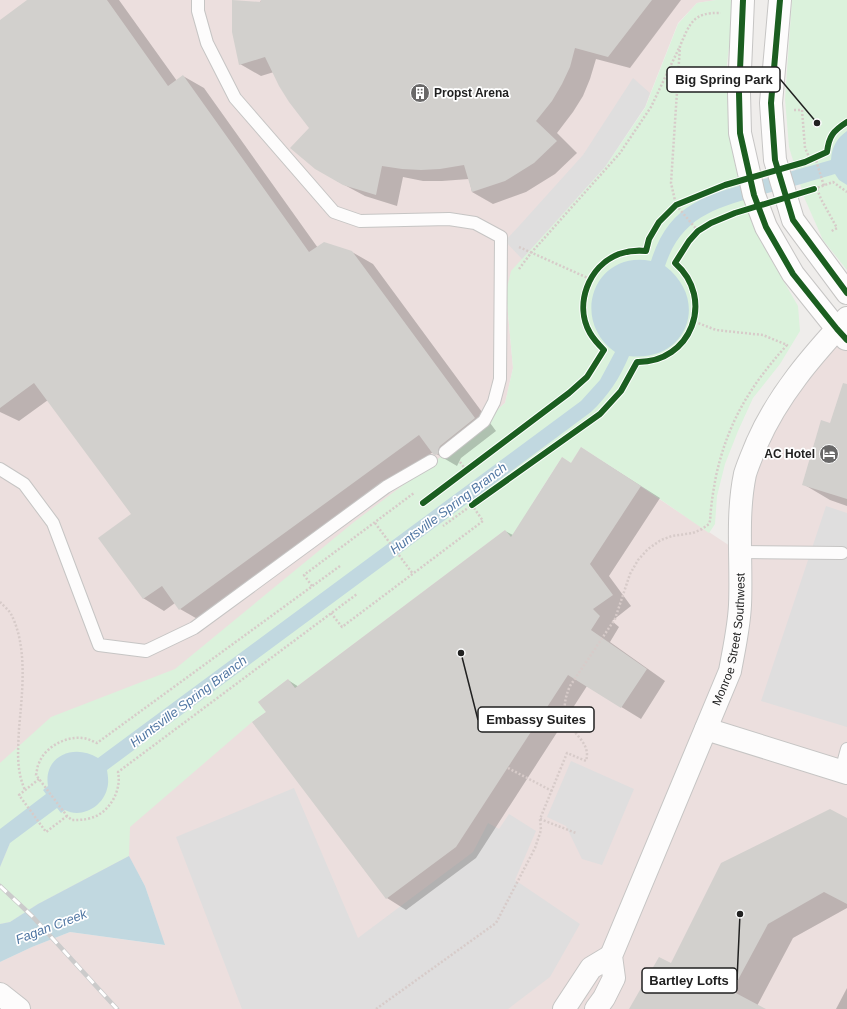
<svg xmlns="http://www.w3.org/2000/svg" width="847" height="1009" font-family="Arial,sans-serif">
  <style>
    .commercial { fill: #ecdfde }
    .park { fill: #dbf2dc }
    .parking { fill: #dfdede }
    .water { fill: #c1d8e0 }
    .shadow { fill: #0003 }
    .building { fill: #d2d0cd }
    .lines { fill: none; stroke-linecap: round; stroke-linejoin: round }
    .service-casing { stroke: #c6c5c4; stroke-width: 14 }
    .minor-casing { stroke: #c6c5c4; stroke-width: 24 }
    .tertiary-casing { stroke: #c6c5c4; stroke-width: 24 }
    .path { stroke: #d7cbc9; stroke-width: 2.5; stroke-dasharray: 2 2; stroke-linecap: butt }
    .service { stroke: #fdfcfc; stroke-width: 12 }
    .minor { stroke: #fdfcfc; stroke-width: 22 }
    .tertiary { stroke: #fdfcfc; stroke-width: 22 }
    .rail-casing { stroke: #cbcbcb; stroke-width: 4.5 }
    .rail { stroke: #fff; stroke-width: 3; stroke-dasharray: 9; stroke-linecap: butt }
    .cycleway-casing { stroke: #fff; stroke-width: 8 }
    .cycleway { stroke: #1b5e20; stroke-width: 6 }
    .labels { text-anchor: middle; stroke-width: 3.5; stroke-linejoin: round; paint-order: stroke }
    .poi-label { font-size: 12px; font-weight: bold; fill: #212121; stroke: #fff; text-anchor: start }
    .street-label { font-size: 12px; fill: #212121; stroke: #fff }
    .water-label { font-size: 13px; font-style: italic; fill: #5177a3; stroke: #fff }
    .leader { fill: none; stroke: #212121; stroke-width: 1.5 }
    .callout-dot { fill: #212121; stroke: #fff; stroke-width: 1.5 }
    .callout { fill: #fff; stroke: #212121; stroke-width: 1.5 }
    .callout-label { font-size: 13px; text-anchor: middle; font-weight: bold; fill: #212121 }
  </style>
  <rect width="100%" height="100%" fill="#efedeb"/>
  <path class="commercial" d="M0,0H716L697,3L678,23L645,107L506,292L513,368L505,403L459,443L532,505L562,457L581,447L730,546L746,474L847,318V1009H0V962L32,947L70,932L164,945L145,886L129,857L38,904L10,922L0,924V867L10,843L0,829Z"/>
  <g class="park">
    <path d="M716,0H735L727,63L728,122L734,160L742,195L761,242L798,306L800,331L780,364L753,398L738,431L725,464L717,496L715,524L709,533L641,486L581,447L571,463L562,457L532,504L538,516L510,537L505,530L295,688L288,679L258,702L266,712L252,722L130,827L129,856L38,904L10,922L0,924V867L10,843L0,829V763L51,717L175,669L354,522L459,443L505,403L513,368L506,292L511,271L605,167L645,108L678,24L697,3Z"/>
    <path d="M792,0H847V270L823,240L804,197L789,147L785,99Z"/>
  </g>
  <g class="parking">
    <path d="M633,78L650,93L645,107L605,167L522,259L505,241L519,226L583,155Z"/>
    <path d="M826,506L847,513V727L761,701Z"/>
    <path d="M571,761L634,789L602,865L582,859L566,826L547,817Z"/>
    <path d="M294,788L358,938L473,852L488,823L499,829L509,814L536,831L515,880L580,924L550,977L508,1009H242L176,837Z"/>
  </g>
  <g class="water">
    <path d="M847,131V185L839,180L835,174C811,181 788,188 764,194C717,208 682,215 665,266C711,301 686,363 629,356C620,378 608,396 591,412L107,770C108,776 109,783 107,789C103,806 82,819 65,810L61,813L57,808L10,843L0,867V829L46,794L43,790L48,786C43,756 74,743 98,758L581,401L600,380L615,352C569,319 595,250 651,261C669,204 705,195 757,181C782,174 806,167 831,160C832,147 836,139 847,131Z"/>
    <path d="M129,856L145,886L165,945L70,932L32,947L0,962V924L10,922L38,904Z"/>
  </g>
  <g class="shadow">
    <path d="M29,0H119L177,81L183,76L204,88L318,248L352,252L373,264L496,431L461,458L457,466L433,452L201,621L180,609L175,603L164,611L143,598L132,514L48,400L19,421L0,412V21Z"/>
    <path d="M261,0H681L630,68L596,59L590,79L583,96L573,112L557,133L577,153L555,174L526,192L493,204L472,192L469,179L442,181H423L403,177L397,206L365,196L337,181L311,129L274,72L261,76L240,64Z"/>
    <path d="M847,419V506L830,500L803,484L831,424Z"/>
    <path d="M600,460L660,498L609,576L631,606L612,621L619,627L610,642L665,681L641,719L587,686L476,858L406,910L387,898L253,722L267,712L288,680L299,687L505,531L513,535L571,464Z"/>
    <path d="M847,819V908L793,938L757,1006L763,1009H631L671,965Z"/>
    <path d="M847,988V1009H836Z"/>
  </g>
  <g class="building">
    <path d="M27,0H107L168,86L183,75L309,252L324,242L352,251L475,418L440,446L438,450V454L435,455L433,454L419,435L179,610L162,586L143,599L98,538L131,514L34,383L0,408V20Z"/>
    <path d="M232,0L261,2V0H652L608,57L575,48L570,67L562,84L552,101L536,121L557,141L534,163L505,181L472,192L464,165L440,169L421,170L402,169L382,166L376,195L343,185L315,169L290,148L309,128L289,102L279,86L265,57L239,65L232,32Z"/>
    <path d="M843,383L847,384V499L802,485L821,420L830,423Z"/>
    <path d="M581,447L641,486L590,564L613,595L593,609L600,616L591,630L647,669L621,708L568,675L456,847L386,899L252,722L266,712L258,702L288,679L295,688L505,530L511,537L562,457L571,463Z"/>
    <path d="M830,809L847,818V904L824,892L768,924L732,991L766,1009H629L659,957L671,963L721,863Z"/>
  </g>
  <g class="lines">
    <g class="service-casing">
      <g id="service">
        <path d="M198,0V11L207,43L235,98L334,212L360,221L449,219L475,223L501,237L500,379L494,402L484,421L445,452"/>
        <path d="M0,469L24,484L53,523L99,645L146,651L194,628L386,487L431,461"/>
        <path d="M740,552L842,553"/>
        <path d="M841,771L847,749"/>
      </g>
    </g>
    <g class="minor-casing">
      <path id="minor" d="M706,729L847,773"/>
    </g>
    <g class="tertiary-casing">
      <g id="tertiary">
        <path d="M743,0L739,93L740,133L754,195L766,227L793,274L837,329L846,339"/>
        <path d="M780,0L771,103L775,160L793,220L847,293"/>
        <path d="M0,994L19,1009"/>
        <path d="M564,1009L591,968L611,956"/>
        <path id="s1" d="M596,1009L604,998L614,978L611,956L730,671C734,649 739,627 740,605C742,562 736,517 745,474C748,464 753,453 757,443C778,395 812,356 847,318"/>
      </g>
    </g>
    <g class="path">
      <path d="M794,110H802L805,148L810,159"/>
      <path d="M815,157L824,186"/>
      <path d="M814,189L833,182L847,192"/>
      <path d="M817,189L821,199L837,228L830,232"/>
      <path d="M698,231L676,205L671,183L680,46C690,23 693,12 721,13"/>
      <path d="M519,247L590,279"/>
      <path d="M519,269L531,253L620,153L651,107L680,46"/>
      <path d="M460,462L466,470"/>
      <path d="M375,523L413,574"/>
      <path d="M340,566L97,743C92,741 87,738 82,738C66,736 45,747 39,763C37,767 37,771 36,775L67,816L72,820C78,820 84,820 91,818C109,813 122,791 118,772L357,594"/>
      <path d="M312,586L304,575L414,493"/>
      <path d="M0,602C4,606 10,611 12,616C28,649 22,694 19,729C18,750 16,770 25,790"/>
      <path d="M331,613L342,627L483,521L472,505L443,526"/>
      <path d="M508,768L552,791"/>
      <path d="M39,779L19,795L46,832L67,816"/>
      <path d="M540,819L576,833"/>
      <path d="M376,1009L496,923L535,848L541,830L540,819L567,753L586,761C594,734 550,731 570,686L615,619L630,574L638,560L648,549L661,540L672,536L693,533L702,529L709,524C711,519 710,515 711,509C712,498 714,487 716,476C728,422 750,386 787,345L763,335L716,330L693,321"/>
    </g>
    <use href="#service" class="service"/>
    <use href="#minor" class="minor"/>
    <use href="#tertiary" class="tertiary"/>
    <g class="rail-casing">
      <path id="rail" d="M0,886L32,916L117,1009"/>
    </g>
    <use href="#rail" class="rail"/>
    <g class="cycleway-casing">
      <g id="cycleway">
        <path d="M743,0L739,93L740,133L754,195L766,227L793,274L837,329L847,340"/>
        <path d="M780,0L771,103L775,160L793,220L847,293"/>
        <path d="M423,503L569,393L587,377L604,350C599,345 594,340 590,333C574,305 588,266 619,254C628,251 637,250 646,251L649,239L659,222L676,205L725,185L805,162L827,152C829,136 833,131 847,122"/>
        <path d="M472,505L600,414L621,391L637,362C691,363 716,299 675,263L689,241L698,231L711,223L735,213L814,189"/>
      </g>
    </g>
    <use href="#cycleway" class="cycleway"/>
  </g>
  <defs>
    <g id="building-disc" transform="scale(1)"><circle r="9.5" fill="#696868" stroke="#fff"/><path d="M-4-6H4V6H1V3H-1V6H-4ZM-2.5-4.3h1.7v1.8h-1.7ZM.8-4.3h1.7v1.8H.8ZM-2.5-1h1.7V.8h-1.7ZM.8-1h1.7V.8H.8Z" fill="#fff"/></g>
    <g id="hotel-disc" transform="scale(1)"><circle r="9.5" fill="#696868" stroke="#fff"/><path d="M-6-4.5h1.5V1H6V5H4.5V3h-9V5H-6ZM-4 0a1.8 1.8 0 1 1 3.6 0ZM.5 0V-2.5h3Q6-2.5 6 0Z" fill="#fff"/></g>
  </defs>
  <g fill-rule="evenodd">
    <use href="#building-disc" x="420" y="93"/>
    <use href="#hotel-disc" x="829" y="454"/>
  </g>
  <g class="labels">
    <g class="poi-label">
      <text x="434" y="97">Propst Arena</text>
      <text x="815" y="458" text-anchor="end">AC Hotel</text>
    </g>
    <g class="street-label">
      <text dy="4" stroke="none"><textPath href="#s1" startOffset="398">Monroe Street Southwest</textPath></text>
    </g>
    <g class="water-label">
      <text transform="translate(448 508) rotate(-37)" y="5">Huntsville Spring Branch</text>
      <text transform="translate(188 701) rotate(-37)" y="5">Huntsville Spring Branch</text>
      <text transform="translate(51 926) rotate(-21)" y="5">Fagan Creek</text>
    </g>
  </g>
  <path class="leader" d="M817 123L780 79M461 653L478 720M740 914L737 980"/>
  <g class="callout-dot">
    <circle cx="817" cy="123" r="4"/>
    <circle cx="461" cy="653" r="4"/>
    <circle cx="740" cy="914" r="4"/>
  </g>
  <g class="callout">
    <rect x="667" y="67" width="113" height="25" rx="4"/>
    <rect x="478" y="707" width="116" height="25" rx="4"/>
    <rect x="642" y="968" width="95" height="25" rx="4"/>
  </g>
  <g class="callout-label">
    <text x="724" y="84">Big Spring Park</text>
    <text x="536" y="724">Embassy Suites</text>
    <text x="689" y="985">Bartley Lofts</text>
  </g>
</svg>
